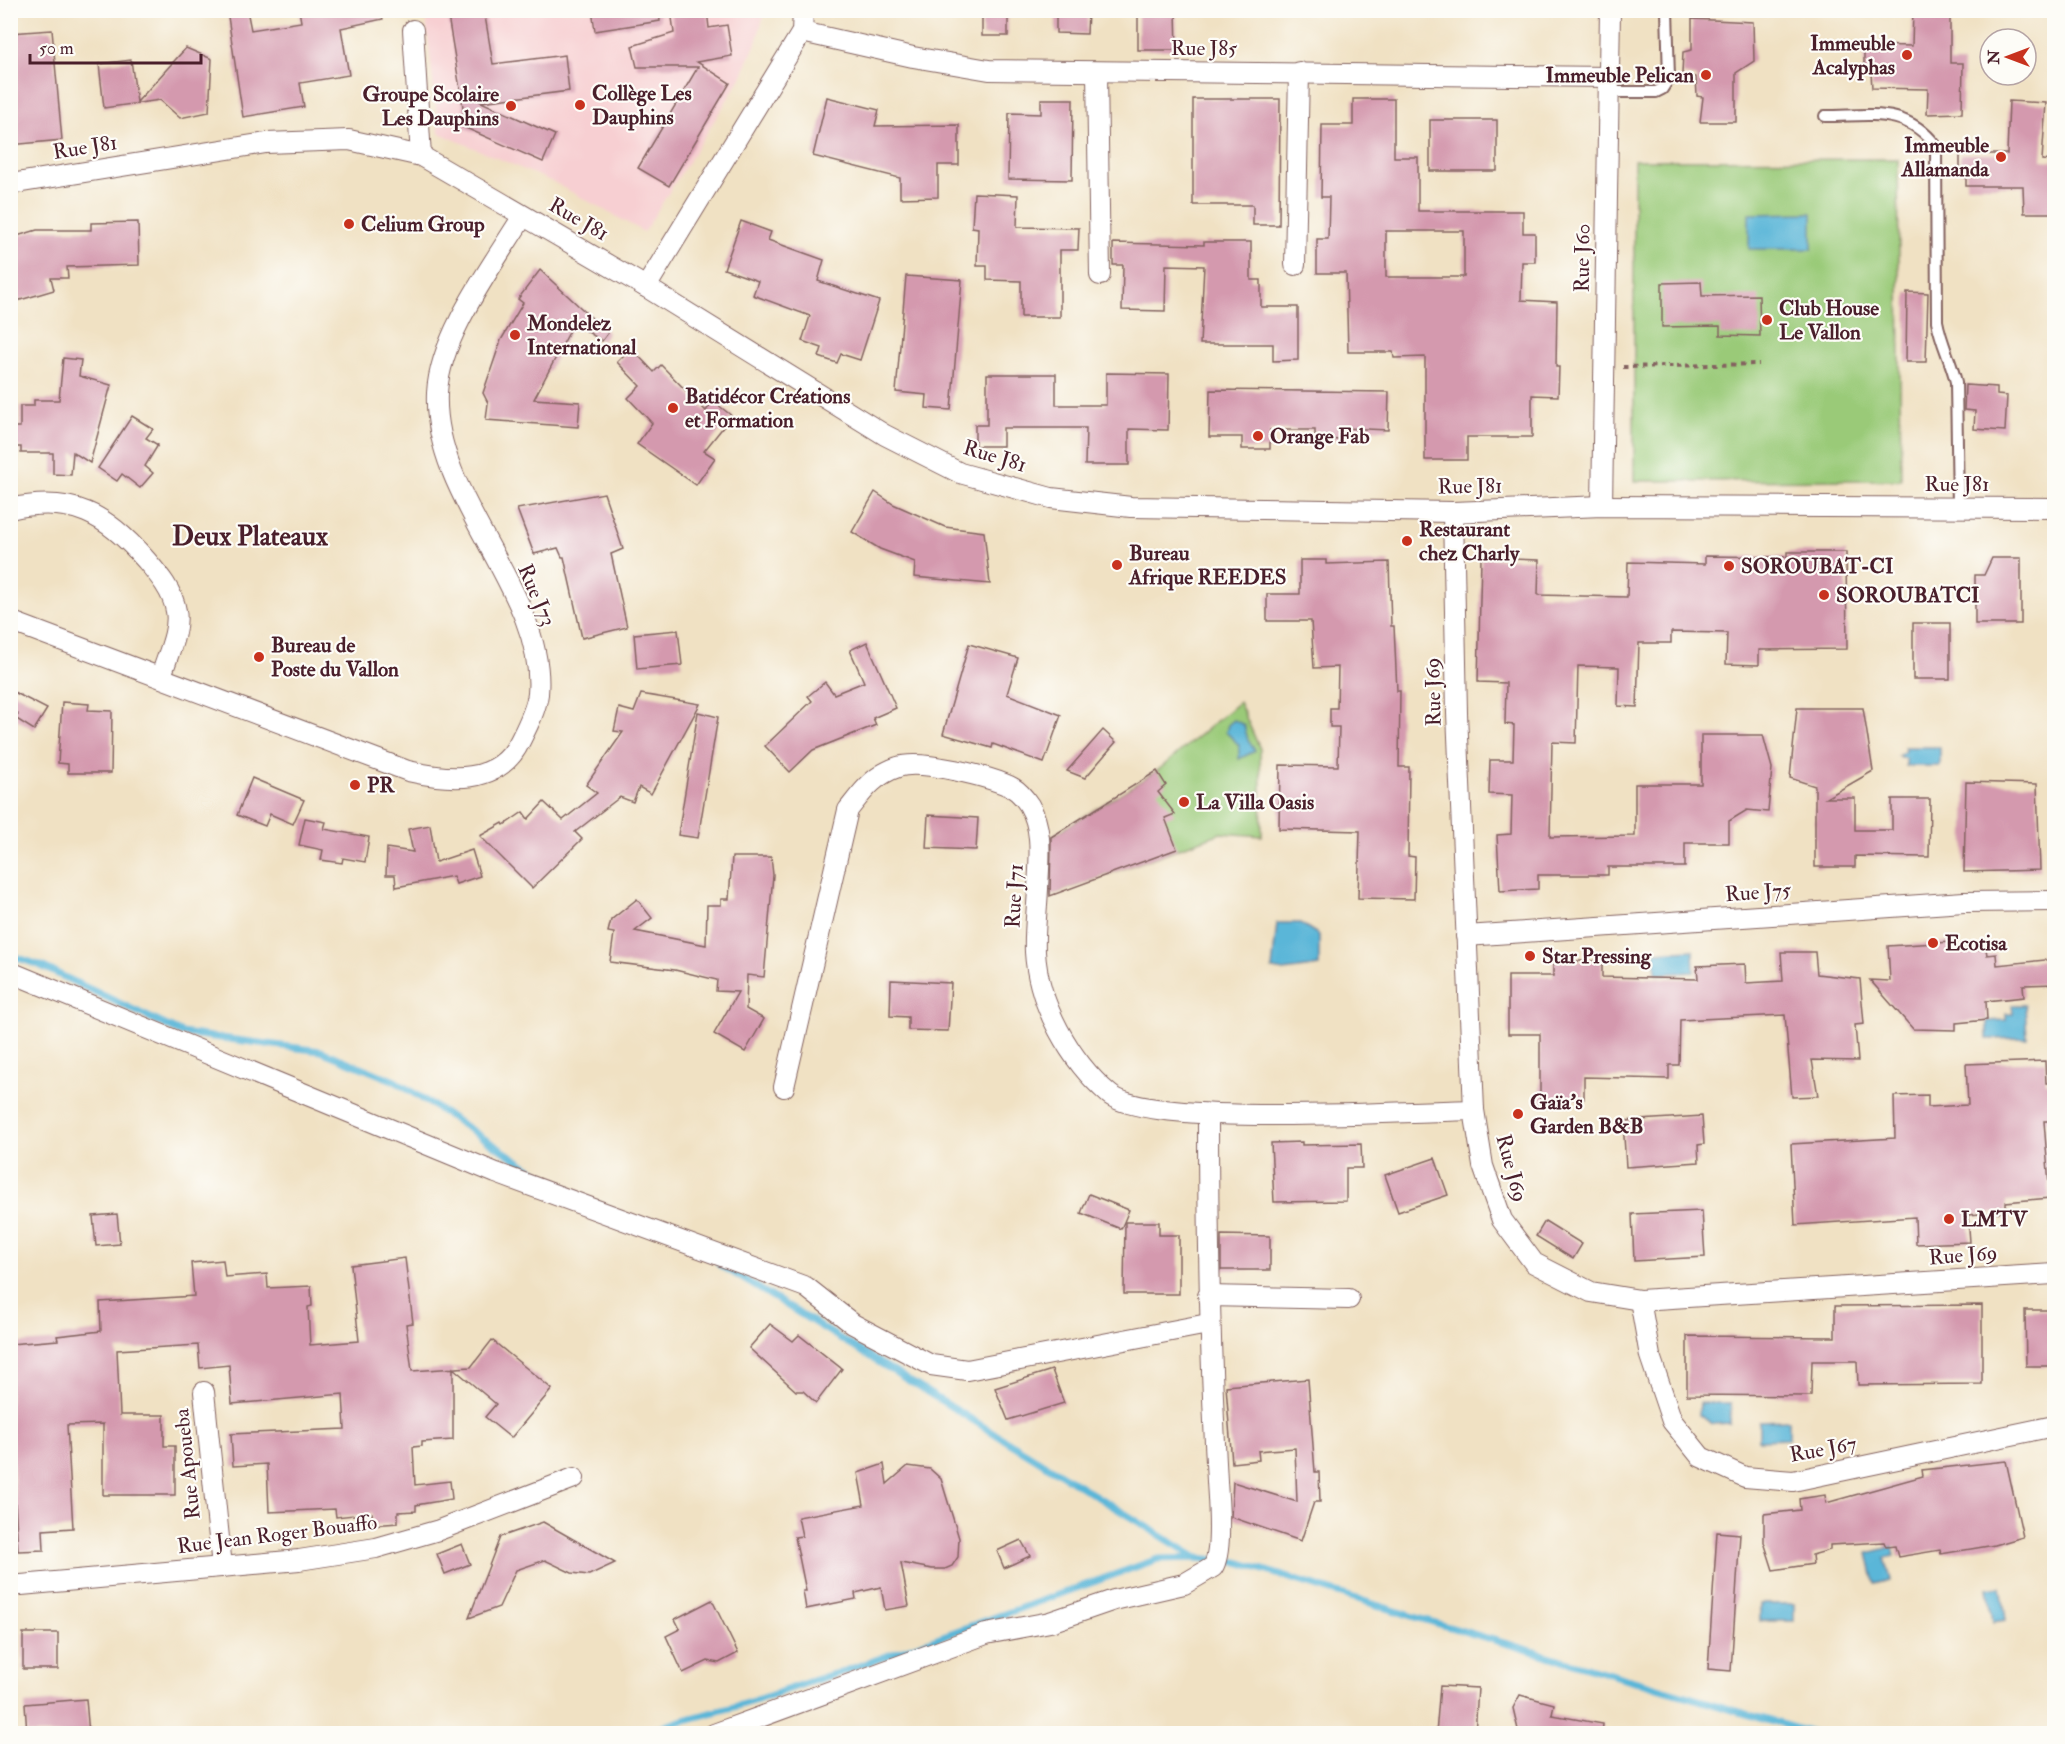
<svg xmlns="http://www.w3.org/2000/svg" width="2065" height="1744" font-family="'IM FELL Double Pica',serif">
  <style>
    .built { fill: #f7cfd2 }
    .green { fill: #9aca78; stroke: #727452; stroke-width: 1.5 }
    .water { fill: #5ab6d8; stroke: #526a82; stroke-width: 1.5 }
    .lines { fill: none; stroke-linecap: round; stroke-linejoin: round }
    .stream { stroke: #5ab6d8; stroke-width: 7 }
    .building { fill: #d499ae; fill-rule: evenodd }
    .service-casing { stroke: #846360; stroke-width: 14 }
    .minor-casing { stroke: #846360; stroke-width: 22 }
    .path { stroke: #846360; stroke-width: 4; stroke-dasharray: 4.5 4.5; stroke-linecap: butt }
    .service { stroke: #fff; stroke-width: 10 }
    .minor { stroke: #fff; stroke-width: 20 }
    .poi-dot { fill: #c8321e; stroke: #fdfcf7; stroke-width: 2 }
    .labels { text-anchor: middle; stroke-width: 4.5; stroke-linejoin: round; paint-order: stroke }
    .poi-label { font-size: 21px; font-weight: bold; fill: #4a1f2b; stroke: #fdfcf7; text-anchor: start }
    .street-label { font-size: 21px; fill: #4a1f2b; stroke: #fdfcf7 }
    .district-label { font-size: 27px; font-weight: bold; fill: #4a1f2b; stroke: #fdfcf7 }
  </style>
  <rect width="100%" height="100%" fill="#fdfcf7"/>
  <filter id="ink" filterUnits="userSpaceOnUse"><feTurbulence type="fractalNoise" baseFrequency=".0167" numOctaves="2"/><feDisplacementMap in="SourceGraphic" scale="12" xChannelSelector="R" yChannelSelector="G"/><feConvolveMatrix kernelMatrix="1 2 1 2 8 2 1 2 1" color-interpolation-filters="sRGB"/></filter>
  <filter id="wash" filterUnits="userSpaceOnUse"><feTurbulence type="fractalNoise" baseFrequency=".008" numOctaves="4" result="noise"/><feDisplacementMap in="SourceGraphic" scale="24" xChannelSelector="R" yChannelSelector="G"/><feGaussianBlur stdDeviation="1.35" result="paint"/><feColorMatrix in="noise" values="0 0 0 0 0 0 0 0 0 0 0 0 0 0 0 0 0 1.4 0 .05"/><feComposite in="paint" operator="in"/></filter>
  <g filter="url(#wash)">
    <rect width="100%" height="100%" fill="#f0e1c3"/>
    <path class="built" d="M425,11H765L756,43L741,78L644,232L555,183L439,133Z"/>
    <g class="green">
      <path d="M1898,159L1901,480L1634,481V160Z"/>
      <path d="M1239,702L1260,749L1262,836L1221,833L1046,897L1051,837L1157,771Z"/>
    </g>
    <g class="water">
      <path d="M1812,213V249H1749V214Z"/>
      <path d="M1234,720L1244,725L1248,740L1255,751L1239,759V745L1226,732L1228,725Z"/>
      <path d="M1904,747H1940V766H1906V759L1898,756L1905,751Z"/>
      <path d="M1277,923H1300L1319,935V966L1284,971L1272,969Z"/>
      <path d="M1693,950L1694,972L1656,974L1655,952Z"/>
      <path d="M2012,1005H2025L2027,1038L1987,1039V1021L2006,1020V1014H2013Z"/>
      <path d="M1700,1403H1731L1730,1423L1713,1424L1699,1415Z"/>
      <path d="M1789,1420V1439L1759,1440V1421Z"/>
      <path d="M1892,1547L1894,1556L1885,1558L1891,1580L1875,1584L1868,1553Z"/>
      <path d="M2001,1586L2006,1620L1993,1622L1988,1588Z"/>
      <rect x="1760" y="1604" width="34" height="17"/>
    </g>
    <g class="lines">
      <g class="stream">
        <path d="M10,955L39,965L182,1033L321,1051L395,1081L548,1180L568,1190"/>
        <path d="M719,1264L1197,1558"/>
        <path d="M646,1734C679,1719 711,1714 744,1704C777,1694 808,1681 842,1672L1158,1559L1197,1558L1238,1562L1415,1617L1815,1734"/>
      </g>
    </g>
    <g id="blocks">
      <g class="building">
        <path d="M227,10H247L251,30L301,22L299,10H382L383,19L341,28L349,75L300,83L304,107L243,117Z"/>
        <path d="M447,10H484L493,64L565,55L569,91L481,102L555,135L543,162L459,125L464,113Z"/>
        <path d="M592,10H659L660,21L595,31Z"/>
        <path d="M671,10H707L709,28L727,25L732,56L697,62L730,83L669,186L638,168L698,67H637L632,46L674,33Z"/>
        <rect x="982" y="10" width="26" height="26"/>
        <path d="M1056,10H1088L1087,34L1056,33Z"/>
        <path d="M1138,10H1176L1177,50H1138Z"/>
        <path d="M1913,10H1950V63H1963L1962,113L1927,114L1928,89L1872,88L1871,73H1864V45L1912,46Z"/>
        <path d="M1692,19L1753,22L1754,61L1736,73V122H1700L1703,97L1697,96L1696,77L1682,74L1683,52L1692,50Z"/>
        <path d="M52,30L62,140L10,145V33Z"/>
        <path d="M186,48L212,59L209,112L180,118L160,100L104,108L99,64L131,60L137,102Z"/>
        <path d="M827,97L879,110L875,126L959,125V165H938V197L900,198V178L813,156Z"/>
        <path d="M1041,99H1073L1072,180L1008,179L1009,113L1041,114Z"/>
        <path d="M1193,99H1280L1279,225H1253V205H1193Z"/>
        <path d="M1353,99H1394V157H1418V211H1523V233H1535V262H1522L1521,300L1557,302L1556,367H1559L1558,396L1532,395V437H1467V460H1425V357L1394,358L1393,352H1348L1346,273H1317V239H1328L1329,197H1321L1322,125H1353ZM1386,231H1464V277H1386Z"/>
        <path d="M2009,101L2046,103L2042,160L2055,161V213H2024L2023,186H1966V173L1960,172V154H2007Z"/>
        <rect x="1430" y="120" width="67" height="51"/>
        <path d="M974,193L1018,195L1017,227L1079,228L1078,250H1060V317H1021V281L987,280V266H977L978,228L972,227Z"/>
        <path d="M741,221L771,232L768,240L824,260L818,281L879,301L860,360L841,354L837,363L819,357L822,348L802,341L810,316L753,295L758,281L724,269Z"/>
        <path d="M138,222L139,265L67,267L68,278H51L54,290L10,303V238L37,230H91V223Z"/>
        <path d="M1204,242H1251V280H1261V307H1298V360L1273,361V344H1200L1204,266L1166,265L1165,311L1122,310L1123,265H1113V243L1204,245Z"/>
        <path d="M540,270L608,333L602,341L574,323L534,399L580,402L578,427L486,420L488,403L483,393L501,340L523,303L518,299Z"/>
        <path d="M906,276L962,280L951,410L926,408L927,395L896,392Z"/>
        <path d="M1701,282L1702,296L1759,295L1760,336L1720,335V326L1662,327V283Z"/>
        <path d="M1907,292L1928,293L1926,362H1906Z"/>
        <path d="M631,348L654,372L661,365L706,411L713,401L732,416L704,451L715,458L696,485L637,444L652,423L628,398L640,386L617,362Z"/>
        <path d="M63,358L81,360L79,376L111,385L90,463L73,452L71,475L53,474V453H21V447H10V427H20V406H34V400H59Z"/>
        <path d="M1106,373L1169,374L1168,430L1129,429V465H1085L1086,428H1003V446H975V425H987V374H1056V405H1106Z"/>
        <path d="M1965,385L1997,387V395L2007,396L2005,431L1974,429L1975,411L1964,410Z"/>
        <path d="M1210,390L1389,392L1388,430L1344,428V440L1315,439V430H1270V449H1242V437H1209Z"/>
        <path d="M132,416L153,429L146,438L158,445L145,466L153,473L140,488L122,474L117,481L98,468Z"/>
        <path d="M875,492L893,504L945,527L984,532L990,584L914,577L915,562L880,549L852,532Z"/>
        <path d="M604,493L623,549L611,554L627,627L582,638L564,557H562L558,548L534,554L517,509Z"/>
        <path d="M1787,552H1846L1847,649L1759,650V665L1726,664L1727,633L1671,632V643H1639L1637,707L1618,706L1619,667L1578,666L1576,743L1552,742L1550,837L1635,836V784H1701V735H1763L1772,768L1768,812L1747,810L1729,821V843H1685V867H1608V875H1538V889L1500,891L1497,835L1511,834L1512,795L1489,794L1490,760H1513L1514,725L1505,724L1506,683L1478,682L1481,558L1539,560L1538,595L1627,597L1628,562L1705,564V556L1787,557Z"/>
        <path d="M1992,558H2021V624H1975V575H1984Z"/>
        <path d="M1300,560H1326V564L1389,562L1391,626H1394L1397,691H1400L1399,767H1409L1408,856L1415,857L1414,899L1358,898L1360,831L1279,829L1280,765L1338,766L1339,727H1330V708H1337L1338,667L1314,668L1311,621H1267V594H1300Z"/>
        <rect x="1913" y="623" width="37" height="56"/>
        <path d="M678,630L682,665L637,669L634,634Z"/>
        <path d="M867,642L896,708L873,718L876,725L813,750L790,772L765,746L812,701L808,696L825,682L834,694L864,682L850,650Z"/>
        <path d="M969,644L1018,658L1007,694L1061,715L1044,763L993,744L992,748L943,734Z"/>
        <path d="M10,690L47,709L34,730L15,718L18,714L10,710Z"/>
        <path d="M641,694L700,704L651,794L639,787L633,802L620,797L575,832L582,839L532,888L480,836L503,823L504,825L523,812L528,819L544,802L563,820L597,793L586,785L623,732L614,731L619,708L634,712Z"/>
        <path d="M62,702L89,704L88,710L112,711L111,773H68V764L58,763Z"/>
        <path d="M1797,708H1863L1873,771L1826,798H1855V830H1892V799H1930L1929,857L1855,856V867H1815V786L1790,778Z"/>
        <path d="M698,712L718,717L698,838L678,835Z"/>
        <path d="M1103,730L1116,742L1085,778L1067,771Z"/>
        <path d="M1157,771L1166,785L1158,792L1175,814L1165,818L1177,849L1050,896L1051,837Z"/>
        <path d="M252,778L304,800L293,824L270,814L265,826L237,815Z"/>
        <path d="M1966,782L2037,784L2040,870L1964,872Z"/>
        <path d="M928,815L978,818L976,850L926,848Z"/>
        <path d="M305,818L326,822L324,829L369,837L365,862L343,858L342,863L321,860L323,850L299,845Z"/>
        <path d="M430,825L436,862L472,850L480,876L456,884L453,876L396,887L395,875H386L387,848L413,852L408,829Z"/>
        <path d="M732,857H771L773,875L764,977L747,975L746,1009L764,1019L745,1052L714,1034L738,992L716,991L717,980L675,970L610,962L614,933L608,932L611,920L637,899L652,918L635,931L706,945L707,905H721V899H729Z"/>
        <path d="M1952,942V952L1986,949L1987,955L1996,954L1997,965L2055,959V984L2023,985L2024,997L1986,1001L1987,1020L1956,1023V1030L1913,1029L1870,980L1890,981L1888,946Z"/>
        <path d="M1781,952H1815L1817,974L1860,979L1864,1024L1855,1025L1858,1061L1812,1060L1818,1096L1792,1097L1785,1015L1680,1020L1679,1065H1669V1079L1584,1077V1099H1567L1568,1104L1540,1106V1034H1508V976H1553V961H1602V977L1698,979L1697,966L1745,964L1746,983L1783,981Z"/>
        <path d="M891,980L951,983L948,1031L908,1030V1017L890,1016Z"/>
        <path d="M2045,1061L2046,1083H2055V1121H2044L2050,1198L2006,1202V1212L1968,1215L1970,1242L1916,1244L1915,1217L1795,1225L1791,1144L1895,1138L1894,1096L1928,1095V1107L1968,1105L1966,1064Z"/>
        <path d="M1702,1116L1704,1144L1698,1145L1699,1162L1626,1167L1623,1121Z"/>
        <path d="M1302,1142V1145L1361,1144L1362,1168H1346V1201L1274,1202L1271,1143Z"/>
        <path d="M1435,1158L1448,1195L1398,1212L1385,1175Z"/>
        <path d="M1089,1194L1129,1210L1121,1229L1081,1213Z"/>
        <path d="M1702,1211L1705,1257L1634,1261L1632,1214Z"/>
        <path d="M117,1214L120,1244L96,1246L93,1216Z"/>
        <path d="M1545,1221L1582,1244L1573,1259L1536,1236Z"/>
        <path d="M1125,1222H1159V1235H1179V1294H1124Z"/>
        <path d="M1221,1235L1270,1236V1270H1221Z"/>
        <path d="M405,1258L413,1323L406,1324L412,1371L471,1367L492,1340L552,1389L511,1438L485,1417L496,1404L453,1368V1440L422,1442V1446L413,1447L415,1485L450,1481L452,1499L416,1505V1511L398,1512V1523L373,1525L372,1513L336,1517L335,1509L269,1512L267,1464L233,1466L231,1434L345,1429L343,1394L232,1404L229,1365L200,1368L198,1345L117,1350L120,1415H164V1446H175V1495H103V1424L67,1425L73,1528L43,1530L44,1550L18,1551L10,1417V1344L58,1340L57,1336L101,1331L100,1302L194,1296L191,1263L223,1260L225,1277L267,1274L268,1288L311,1286L312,1306L308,1307L310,1345L359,1341L351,1265Z"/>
        <path d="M1982,1305V1384L1858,1385L1857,1361H1812L1811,1396L1687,1395V1336L1835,1337V1306Z"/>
        <path d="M2025,1310H2055V1366H2026Z"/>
        <path d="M770,1324L793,1341L799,1335L842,1369L816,1403L803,1391H796L749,1348Z"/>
        <path d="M1052,1370L1064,1403L1008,1420L995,1388Z"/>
        <path d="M1308,1379L1315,1472H1319L1320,1502H1314L1301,1541L1231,1517L1233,1482L1297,1502L1295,1448L1258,1451L1259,1460L1232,1463L1226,1386Z"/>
        <path d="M2006,1461L2023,1537L1995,1545L1941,1554L1940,1550L1898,1557L1895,1546L1886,1547L1884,1542L1830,1545V1550L1812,1555L1813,1564L1773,1570L1764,1542V1514L1800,1510L1799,1499L1825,1495L1826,1503L1923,1476L1922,1470Z"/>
        <path d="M884,1464L887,1484L908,1466L930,1469L941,1479L959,1538L958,1557L952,1566L945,1569H932L901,1563L909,1606L885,1610L881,1587L855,1593L856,1599L806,1609L803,1591H806L795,1537L802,1536L798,1517L864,1505L858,1473Z"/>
        <path d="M543,1522L615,1563L589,1575L572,1573L545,1560L516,1570L499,1607L469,1618L500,1537Z"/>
        <path d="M1717,1532L1740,1534L1731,1671L1708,1669Z"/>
        <path d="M1021,1540L1030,1556L1004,1568L997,1551Z"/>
        <path d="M462,1544L470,1564L445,1574L437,1554Z"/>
        <path d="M712,1600L738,1653L719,1663L708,1661L683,1673L666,1636L680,1629L675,1619Z"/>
        <rect x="23" y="1633" width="35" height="36"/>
        <path d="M1440,1686L1478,1688L1475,1734H1436Z"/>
        <path d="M1520,1695L1554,1704L1552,1715L1603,1724L1602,1734H1519L1513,1708Z"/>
        <path d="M86,1699L89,1734H27L25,1704Z"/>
      </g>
    </g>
  </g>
  <g filter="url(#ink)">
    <use href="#blocks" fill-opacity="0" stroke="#846360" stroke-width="1.5"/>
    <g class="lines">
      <g class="service-casing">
        <g id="service">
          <path d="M1610,92H1656L1662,89L1669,78L1667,10"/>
          <path d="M1825,116C1870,116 1906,106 1936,146L1937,321C1941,343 1951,361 1956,382L1958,508"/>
        </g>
      </g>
      <g class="minor-casing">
        <g id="minor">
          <path d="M413,30L421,156"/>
          <path d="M802,32L913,57L989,70L1610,77"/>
          <path d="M1097,72L1100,275"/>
          <path d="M10,184L266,143L349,140L421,156L646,287L885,435L960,473L1051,498L1131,507L1453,512L1602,506L2054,508"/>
          <path d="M1295,265L1299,72"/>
          <path d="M646,287L802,32L803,10"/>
          <path d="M1602,506L1610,10"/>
          <path d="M10,509C72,495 106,514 146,560C158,574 173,591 176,611C180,631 166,658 161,677"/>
          <path d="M1453,512L1457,713L1474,1110L1483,1166L1502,1220L1534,1263L1591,1292L1640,1300L2054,1274"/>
          <path d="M10,621L408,771C448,780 499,786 520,741C527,727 536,710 538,694C547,593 432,499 437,393C440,335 493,265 523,216"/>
          <path d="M1466,936L1964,902L2054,901"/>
          <path d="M10,972L496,1173L806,1287L853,1324L931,1365L967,1370L1208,1324"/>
          <path d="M784,1087L848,810C863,791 874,775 898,767C920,759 992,777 1013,788C1018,791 1025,799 1029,805C1044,830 1039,861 1038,889C1037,910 1034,932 1035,952C1038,1004 1070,1061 1109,1094C1148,1128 1410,1111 1474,1110"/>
          <path d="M1208,1296L1349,1299"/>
          <path d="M1640,1300L1650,1356L1672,1421L1701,1457L1745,1477L1793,1481L2054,1426"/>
          <path d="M204,1392L222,1567"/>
          <path d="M10,1586L299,1560L376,1548L439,1530L574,1478"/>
          <path d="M714,1734L986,1634L1050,1622L1114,1600L1184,1584L1213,1567C1223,1551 1218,1501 1217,1481C1210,1359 1208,1237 1208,1115"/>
        </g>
      </g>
      <path class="path" d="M1623,367L1759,364"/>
      <use href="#service" class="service"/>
      <use href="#minor" class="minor"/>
    </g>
  </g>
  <g class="poi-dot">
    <circle cx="1907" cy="55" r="6"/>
    <circle cx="1706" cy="75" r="6"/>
    <circle cx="580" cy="105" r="6"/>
    <circle cx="511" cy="106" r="6"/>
    <circle cx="2001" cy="157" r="6"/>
    <circle cx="349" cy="224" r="6"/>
    <circle cx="1767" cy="320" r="6"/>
    <circle cx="515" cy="335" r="6"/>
    <circle cx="673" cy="408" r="6"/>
    <circle cx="1258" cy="436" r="6"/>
    <circle cx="1407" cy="541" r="6"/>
    <circle cx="1117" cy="565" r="6"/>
    <circle cx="1729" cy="566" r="6"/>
    <circle cx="1824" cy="595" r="6"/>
    <circle cx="259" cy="657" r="6"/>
    <circle cx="355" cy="785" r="6"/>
    <circle cx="1184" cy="802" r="6"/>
    <circle cx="1933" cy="943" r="6"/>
    <circle cx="1530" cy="956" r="6"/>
    <circle cx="1518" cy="1114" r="6"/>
    <circle cx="1949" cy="1219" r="6"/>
  </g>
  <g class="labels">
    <g class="poi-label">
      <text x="1895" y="50" text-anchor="end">Immeuble<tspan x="1895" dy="24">Acalyphas</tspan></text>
      <text x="1694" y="82" text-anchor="end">Immeuble Pelican</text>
      <text x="592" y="100">Collège Les<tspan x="592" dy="24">Dauphins</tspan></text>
      <text x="499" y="101" text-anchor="end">Groupe Scolaire<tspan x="499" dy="24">Les Dauphins</tspan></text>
      <text x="1989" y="152" text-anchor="end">Immeuble<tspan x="1989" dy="24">Allamanda</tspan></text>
      <text x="361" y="231">Celium Group</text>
      <text x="1779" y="315">Club House<tspan x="1779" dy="24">Le Vallon</tspan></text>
      <text x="527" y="330">Mondelez<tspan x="527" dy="24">International</tspan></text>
      <text x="685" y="403">Batidécor Créations<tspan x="685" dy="24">et Formation</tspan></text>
      <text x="1270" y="443">Orange Fab</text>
      <text x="1419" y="536">Restaurant<tspan x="1419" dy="24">chez Charly</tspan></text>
      <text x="1129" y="560">Bureau<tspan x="1129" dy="24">Afrique REEDES</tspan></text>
      <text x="1741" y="573">SOROUBAT-CI</text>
      <text x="1836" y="602">SOROUBATCI</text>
      <text x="271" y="652">Bureau de<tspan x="271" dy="24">Poste du Vallon</tspan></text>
      <text x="367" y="792">PR</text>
      <text x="1196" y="809">La Villa Oasis</text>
      <text x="1945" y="950">Ecotisa</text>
      <text x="1542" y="963">Star Pressing</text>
      <text x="1530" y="1109">Gaïa's<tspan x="1530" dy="24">Garden B&amp;B</tspan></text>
      <text x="1961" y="1226">LMTV</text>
    </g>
    <g class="street-label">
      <text x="1204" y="55">Rue J85</text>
      <text transform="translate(85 147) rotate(-9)" y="7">Rue J81</text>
      <text transform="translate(579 219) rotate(30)" y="7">Rue J81</text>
      <text transform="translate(1582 258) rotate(-89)" y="7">Rue J60</text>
      <text transform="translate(995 456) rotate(17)" y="7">Rue J81</text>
      <text x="1957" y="491">Rue J81</text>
      <text transform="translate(1470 486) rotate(-1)" y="7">Rue J81</text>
      <text transform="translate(537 595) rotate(67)" y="7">Rue J73</text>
      <text transform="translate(1433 692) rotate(-91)" y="7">Rue J69</text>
      <text transform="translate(1758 892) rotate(-4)" y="7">Rue J75</text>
      <text transform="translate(1014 896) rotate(-87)" y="7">Rue J71</text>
      <text transform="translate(1512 1168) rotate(75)" y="7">Rue J69</text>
      <text transform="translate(1963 1255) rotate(-4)" y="7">Rue J69</text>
      <text transform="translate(1823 1449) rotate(-10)" y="7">Rue J67</text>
      <text transform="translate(187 1464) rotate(-96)" y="7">Rue Apoueba</text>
      <text transform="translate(277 1534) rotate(-7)" y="7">Rue Jean Roger Bouaffo</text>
    </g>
    <g class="district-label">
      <text x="250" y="545">Deux Plateaux</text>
    </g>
  </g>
  <rect width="2065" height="1744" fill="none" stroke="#fdfcf7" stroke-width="36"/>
  <g transform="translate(2008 57) rotate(270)"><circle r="28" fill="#fdfcf7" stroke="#b5a4a5" stroke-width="1.5"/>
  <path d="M0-4.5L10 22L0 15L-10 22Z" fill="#c8321e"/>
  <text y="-9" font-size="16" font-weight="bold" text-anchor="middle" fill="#4a1f2b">N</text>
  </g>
  <path d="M30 54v9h171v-9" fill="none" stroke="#4a1f2b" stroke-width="3"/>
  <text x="39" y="54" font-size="18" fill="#4a1f2b" stroke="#fdfcf7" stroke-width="4.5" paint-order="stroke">50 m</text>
</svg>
